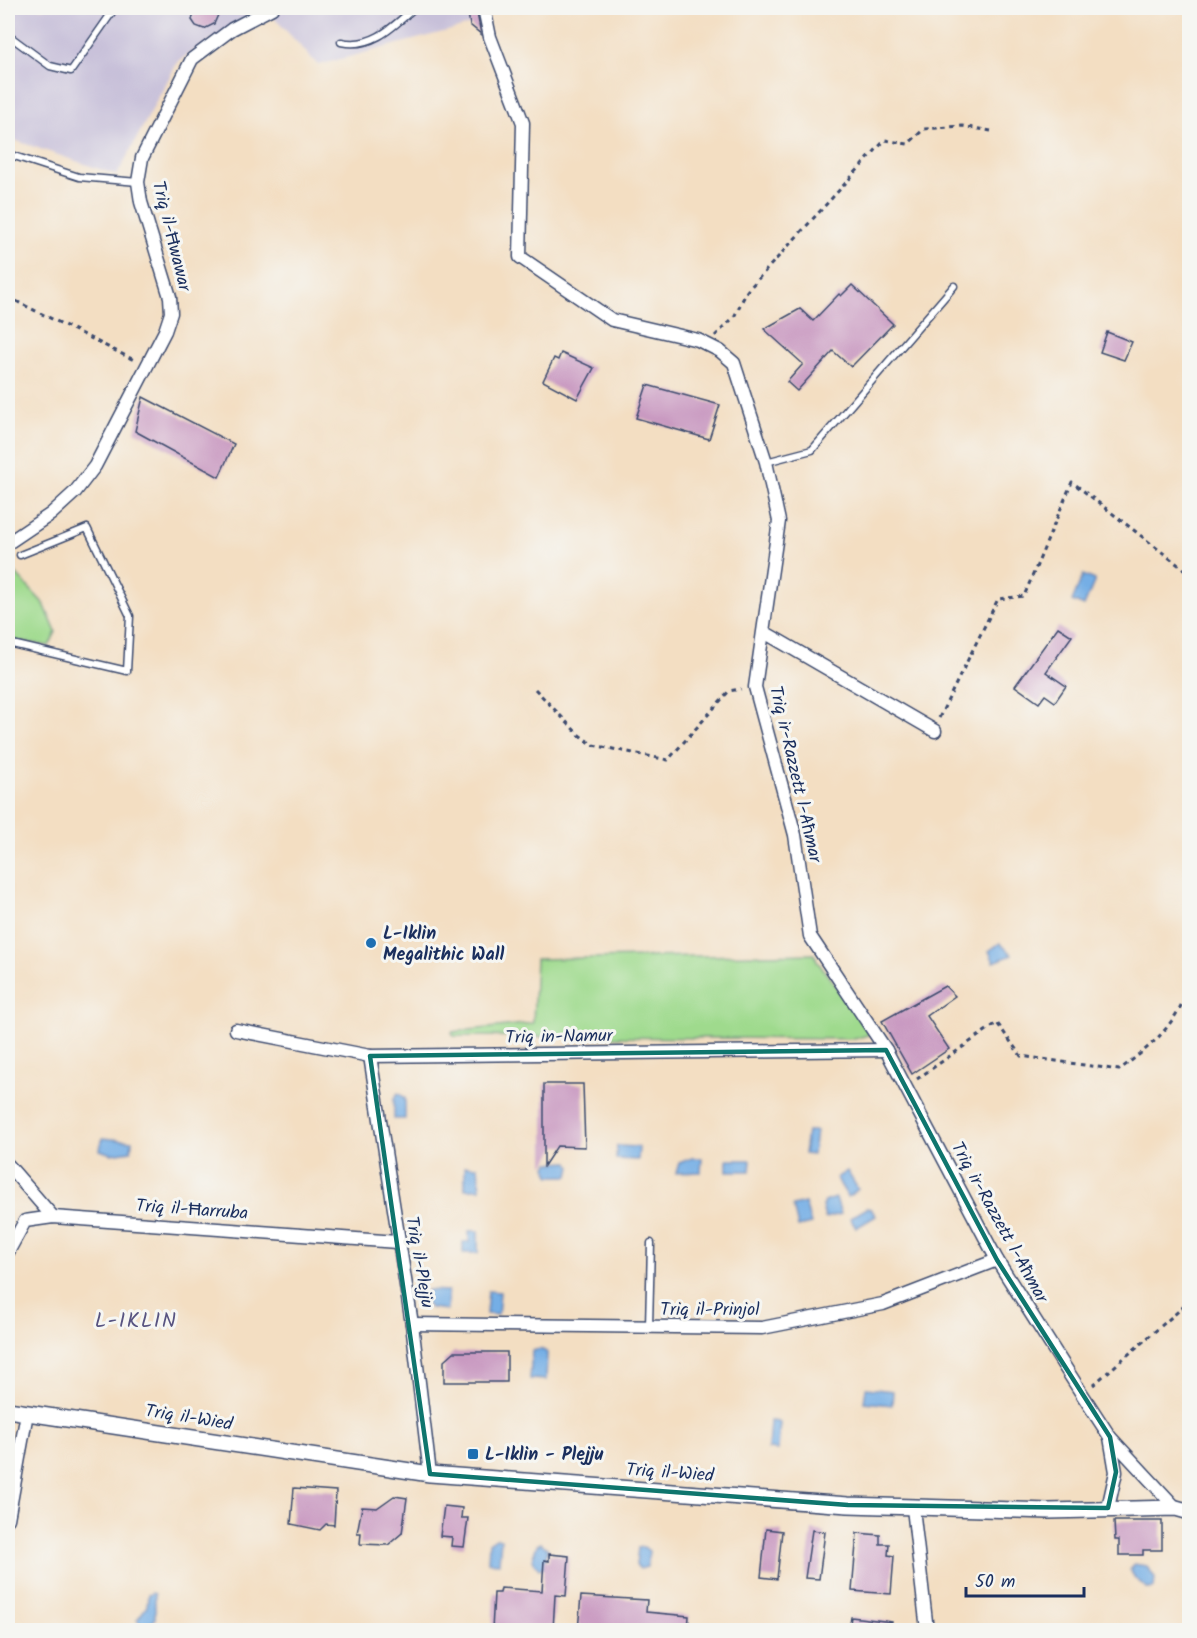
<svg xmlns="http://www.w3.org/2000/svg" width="1197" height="1638" font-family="Kalam,sans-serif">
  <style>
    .industrial { fill: #c7c0d9 }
    .green { fill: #9fda8d; stroke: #5d8476; stroke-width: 1.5 }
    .water { fill: #75aee5; stroke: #486ea2; stroke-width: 1.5 }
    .building { fill: #c99ac1 }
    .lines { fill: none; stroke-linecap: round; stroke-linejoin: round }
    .service-casing { stroke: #3b496d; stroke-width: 9 }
    .minor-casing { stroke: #3b496d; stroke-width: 15 }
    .tertiary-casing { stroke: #3b496d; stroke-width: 18 }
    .path { stroke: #3b496d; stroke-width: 3; stroke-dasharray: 4.5 4.5; stroke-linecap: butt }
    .service { stroke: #fff; stroke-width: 6 }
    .minor { stroke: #fff; stroke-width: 12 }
    .tertiary { stroke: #fff; stroke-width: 15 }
    .marked { fill: none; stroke: #0f766e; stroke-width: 4.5; stroke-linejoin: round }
    .poi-dot { fill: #1f6fb2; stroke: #f6f6f2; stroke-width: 2 }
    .labels { text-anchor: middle; stroke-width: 6; stroke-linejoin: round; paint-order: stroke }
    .street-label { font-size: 18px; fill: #1b2f5e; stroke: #f6f6f2 }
    .poi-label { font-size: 18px; font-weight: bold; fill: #1b2f5e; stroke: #f6f6f2; text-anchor: start }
    .quarter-label { font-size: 21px; letter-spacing: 1.5px; fill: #585481; stroke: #f6f6f2 }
  </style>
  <rect width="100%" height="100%" fill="#f6f6f2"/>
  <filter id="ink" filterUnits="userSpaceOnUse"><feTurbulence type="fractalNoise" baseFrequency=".0167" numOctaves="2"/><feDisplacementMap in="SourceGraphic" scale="12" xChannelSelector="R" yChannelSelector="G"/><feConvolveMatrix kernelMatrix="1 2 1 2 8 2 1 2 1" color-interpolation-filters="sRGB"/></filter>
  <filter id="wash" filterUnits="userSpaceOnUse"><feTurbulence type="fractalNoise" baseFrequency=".008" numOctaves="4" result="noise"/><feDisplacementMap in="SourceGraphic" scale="24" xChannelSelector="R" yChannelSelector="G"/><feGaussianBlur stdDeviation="1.35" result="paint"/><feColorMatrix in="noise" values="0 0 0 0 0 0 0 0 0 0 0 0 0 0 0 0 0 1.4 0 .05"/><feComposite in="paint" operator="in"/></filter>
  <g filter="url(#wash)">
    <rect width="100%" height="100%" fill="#f3dec2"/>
    <g class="industrial">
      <path d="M8,8H261L178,61L117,175L8,138Z"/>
      <path d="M265,8H467L470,25L318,65Z"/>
    </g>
    <g class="green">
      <path d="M16,574L44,604L56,632L49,646L8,639V580Z"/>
      <path d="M815,954L817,961L871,1034L855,1039L453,1036L452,1032L533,1023L536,959Z"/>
    </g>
    <g class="water">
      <path d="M1083,575L1095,580L1084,606L1072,601Z"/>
      <path d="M1000,943L1012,955L994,962L989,951Z"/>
      <path d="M398,1093L405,1098V1119H394V1098Z"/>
      <path d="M807,1131H816L813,1155L804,1154Z"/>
      <path d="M102,1138L132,1141L131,1151L111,1154L100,1150Z"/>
      <path d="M617,1146L639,1147L638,1160L616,1159Z"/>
      <path d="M692,1158H702L701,1172L676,1173L679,1163Z"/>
      <path d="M727,1160H751L750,1171H727Z"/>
      <path d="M569,1162L571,1167L569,1176H550L547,1167L549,1163Z"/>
      <path d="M465,1166L478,1167L480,1189H465Z"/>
      <path d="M847,1171L858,1189L848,1197L836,1178Z"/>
      <path d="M836,1198L841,1214L825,1218L822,1206L825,1202Z"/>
      <path d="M805,1203L811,1224L798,1227L793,1206Z"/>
      <path d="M867,1208L871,1209L876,1216L856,1228L850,1218Z"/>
      <path d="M469,1231H478V1253H463V1242H469Z"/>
      <path d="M427,1290L448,1291L447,1310L430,1308L426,1303Z"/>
      <path d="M488,1291L500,1292L498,1315L486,1314Z"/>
      <path d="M540,1349L547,1352L546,1380L530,1379L532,1351Z"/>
      <path d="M866,1388L893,1391L892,1405L864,1402Z"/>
      <path d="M770,1421L780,1422L778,1450L768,1449Z"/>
      <path d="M496,1538L501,1539L499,1563L488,1562L489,1543Z"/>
      <path d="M541,1543L548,1549L543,1568L539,1569L532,1560L537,1545Z"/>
      <path d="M644,1547L649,1551L647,1567L640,1569L636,1565L638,1548Z"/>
      <path d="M1134,1564L1147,1566L1155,1578L1154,1588L1148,1589L1135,1578L1130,1570Z"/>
      <path d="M152,1593L155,1594V1619L150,1625H141L137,1620L147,1606L148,1595Z"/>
    </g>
    <g id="blocks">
      <g class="building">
        <path d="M195,8H221L214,24L204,29L196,26L192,20Z"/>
        <path d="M467,8H476L481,34L470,25Z"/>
        <path d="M852,285L893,324L851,367L833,351L797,391L787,382L803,364L764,329L800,309L813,321L839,294L841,296Z"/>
        <path d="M1107,332L1132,342L1124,360L1100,352Z"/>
        <path d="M561,353L594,368L577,399L543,381L554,358L558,360Z"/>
        <path d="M647,385L720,405L709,439L636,418Z"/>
        <path d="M143,397L234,444L219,477L135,431Z"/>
        <path d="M1058,627L1072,636L1046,672L1066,686L1055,702L1045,695L1039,703L1015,686Z"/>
        <path d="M945,986L955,996L927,1016L949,1049L912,1074L882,1021Z"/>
        <path d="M544,1084H583L585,1147L557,1146L544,1166Z"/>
        <path d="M454,1352H507V1382H444V1361Z"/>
        <path d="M294,1488L336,1491L334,1525L326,1524L320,1530L291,1524Z"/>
        <path d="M394,1496L407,1498L402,1533L388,1545L360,1544L361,1533H357L362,1507L377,1508Z"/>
        <path d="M444,1506L462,1508L461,1518H468L464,1547L451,1546L452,1537L440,1536Z"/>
        <path d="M1114,1521H1162V1550H1143V1555H1119V1540H1115Z"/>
        <path d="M766,1529L782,1531L777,1579L761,1577Z"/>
        <path d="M812,1530L825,1532L819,1579L805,1578Z"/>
        <path d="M857,1533L880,1535V1544H889L888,1555L894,1556L891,1594L852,1591Z"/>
        <path d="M549,1554L569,1556L566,1596L555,1595L553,1630H492L494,1593H500L501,1588L542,1591L544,1560L549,1561Z"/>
        <path d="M581,1596L647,1600L646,1612L689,1616L688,1630H578Z"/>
        <path d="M851,1617L892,1622L891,1630H849Z"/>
      </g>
    </g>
  </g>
  <g filter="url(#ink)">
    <use href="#blocks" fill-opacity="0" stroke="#3b496d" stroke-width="1.5"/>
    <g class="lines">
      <g class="service-casing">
        <g id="service">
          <path d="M8,35L50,66L71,71L115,8"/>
          <path d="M341,42C372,49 393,27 414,8"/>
          <path d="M8,154L79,177L138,182"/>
          <path d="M766,462L812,450L954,286"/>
          <path d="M8,643L127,671L130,616L87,528L20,555"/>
          <path d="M649,1327L651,1243"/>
        </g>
      </g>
      <g class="minor-casing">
        <g id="minor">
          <path d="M484,8L490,37L523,123L520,257L612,320L698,340L720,351L734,363L766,462L779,521L755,687L795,835L810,936L886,1050L997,1260L1082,1394L1110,1437L1176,1508"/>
          <path d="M8,543L51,514L75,492L95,466L165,331L171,313L170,297L141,202L138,182L142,158L192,59L232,29L272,8"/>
          <path d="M764,632L935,731"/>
          <path d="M236,1030L370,1056L886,1050"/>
          <path d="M370,1056L412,1324L430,1474"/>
          <path d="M8,1165L53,1217"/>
          <path d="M8,1252L25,1221L53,1217L397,1242"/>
          <path d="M412,1324L762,1328L883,1304L997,1260"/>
          <path d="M913,1508L927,1630"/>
          <path d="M1108,1508L1116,1472L1110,1437"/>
          <path d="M8,1519L27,1413"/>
        </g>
      </g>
      <g class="tertiary-casing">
        <path id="tertiary" d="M8,1410L430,1474L848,1505L1049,1511L1176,1508L1190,1512"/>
      </g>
      <g class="path">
        <path d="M8,297L136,361"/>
        <path d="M715,336L734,317L747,291L885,140L908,144L924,129L962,126L991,131"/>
        <path d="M535,689L578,734L593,745L668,760L729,691L741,689"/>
        <path d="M939,718L998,599L1024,596L1072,482L1190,574"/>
        <path d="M917,1079L997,1023L1021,1056L1119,1070C1154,1044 1173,1028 1190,986"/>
        <path d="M1093,1385L1190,1301"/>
      </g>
      <use href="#service" class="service"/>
      <use href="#minor" class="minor"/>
      <use href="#tertiary" class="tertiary"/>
    </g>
  </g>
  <path class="marked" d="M886,1050L997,1260L1110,1437L1116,1472L1108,1508L848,1505L430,1474L370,1056Z"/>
  <g class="poi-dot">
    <circle cx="371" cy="943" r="6"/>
    <rect x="467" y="1448" width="12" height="12" rx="3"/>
  </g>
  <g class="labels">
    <g class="street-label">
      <text transform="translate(172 236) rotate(76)" y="6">Triq il-Ħwawar</text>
      <text transform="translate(796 774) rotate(77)" y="6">Triq ir-Razzett l-Aħmar</text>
      <text transform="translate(559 1036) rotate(-1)" y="6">Triq in-Namur</text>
      <text transform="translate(192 1209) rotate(4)" y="6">Triq il-Ħarruba</text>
      <text transform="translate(1000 1222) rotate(61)" y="6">Triq ir-Razzett l-Aħmar</text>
      <text transform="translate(420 1262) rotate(80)" y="6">Triq il-Plejju</text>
      <text x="710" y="1315">Triq il-Prinjol</text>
      <text transform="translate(189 1417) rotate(9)" y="6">Triq il-Wied</text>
      <text transform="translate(670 1472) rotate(4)" y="6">Triq il-Wied</text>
    </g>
    <g class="poi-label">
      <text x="383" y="939">L-Iklin<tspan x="383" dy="21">Megalithic Wall</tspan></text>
      <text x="485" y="1460">L-Iklin - Plejju</text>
    </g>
    <g class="quarter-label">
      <text x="136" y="1327">L-IKLIN</text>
    </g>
  </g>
  <rect width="1197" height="1638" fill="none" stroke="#f6f6f2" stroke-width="30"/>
  <path d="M966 1587v9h118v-9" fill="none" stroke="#1b2f5e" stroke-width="3"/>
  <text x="975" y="1587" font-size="18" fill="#1b2f5e" stroke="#f6f6f2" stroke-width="4.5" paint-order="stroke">50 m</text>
</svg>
